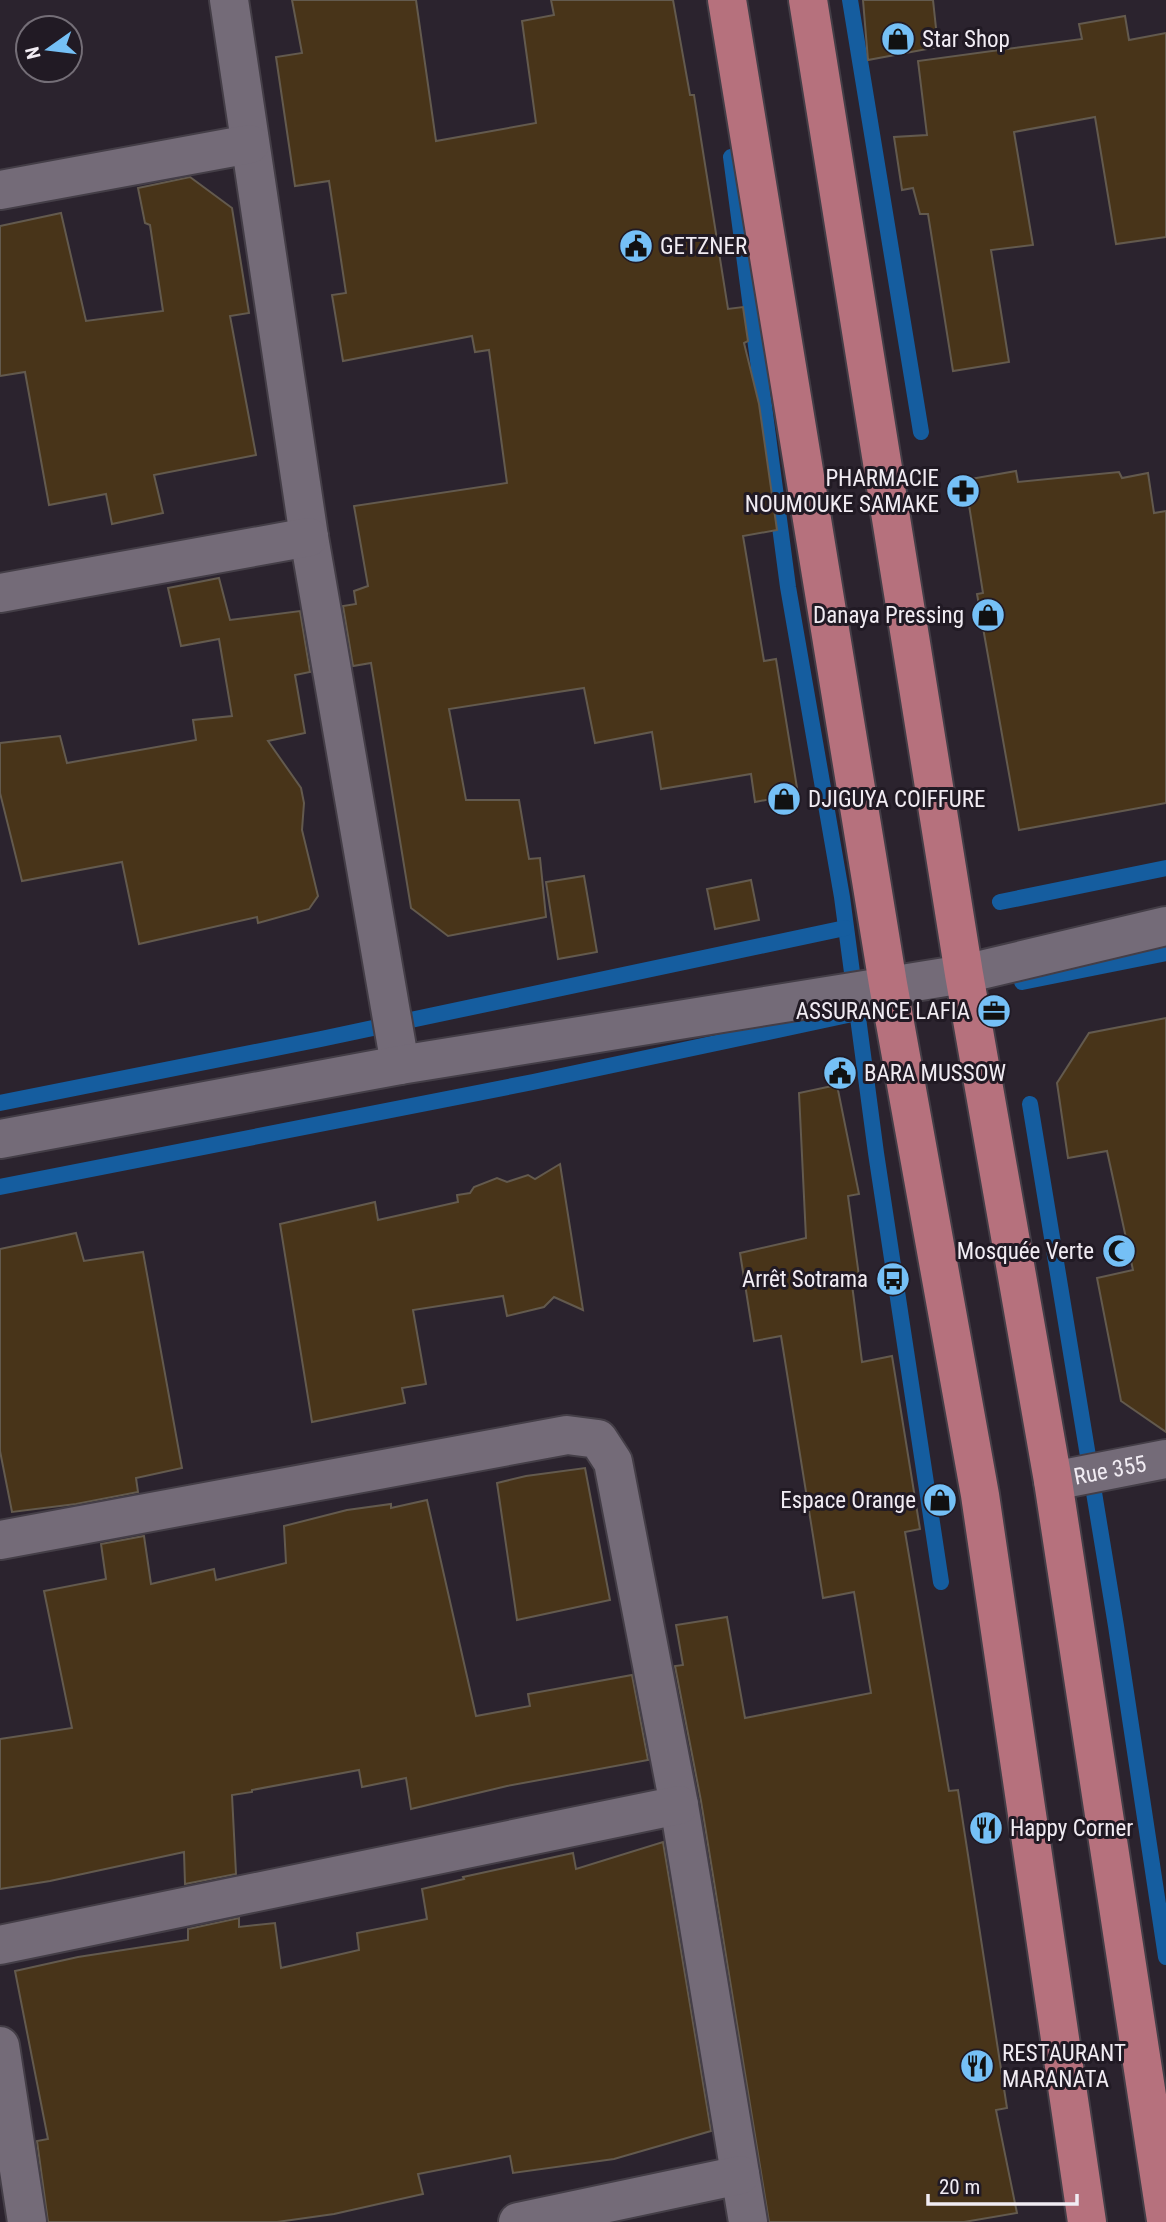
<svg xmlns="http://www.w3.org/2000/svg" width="1166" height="2222" font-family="'Roboto Condensed',sans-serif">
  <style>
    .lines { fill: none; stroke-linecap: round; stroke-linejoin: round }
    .stream { stroke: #155d9f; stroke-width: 16 }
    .building { fill: #483419; stroke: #635a4e; stroke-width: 2 }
    .street-casing { stroke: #443e47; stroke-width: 42 }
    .primary-casing { stroke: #443e47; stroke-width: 42 }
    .street { stroke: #746b78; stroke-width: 38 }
    .primary { stroke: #b6717d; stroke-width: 38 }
    .labels { text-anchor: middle; stroke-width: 6; stroke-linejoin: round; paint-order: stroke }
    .poi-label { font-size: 23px; fill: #f1ecf3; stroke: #211a24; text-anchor: start }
    .street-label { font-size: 23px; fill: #f1ecf3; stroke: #211a24 }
  </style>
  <rect width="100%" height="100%" fill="#2b232e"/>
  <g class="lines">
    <g class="stream">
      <path d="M850,0L921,432"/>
      <path d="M731,157L788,587L842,897L876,1153L941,1582"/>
      <path d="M1000,902L1166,868"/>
      <path d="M1022,982L1166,953"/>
      <path d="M0,1103L321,1039L845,928"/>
      <path d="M1030,1104L1116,1626L1166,1957"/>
      <path d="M0,1187L533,1082L857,1013"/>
    </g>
  </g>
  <g class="building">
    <path d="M292,0H416L436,141L536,123L522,21L554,15L551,0H673L690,95H694L728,309L743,307L748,341L744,343L759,404L777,530L743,536L764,661L776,659L798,794L755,802L751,774L661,789L652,732L595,743L584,688L449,709L466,800H519L529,859L540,858L546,917L448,936L411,908L371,663L353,666L343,606L356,604L354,591L368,586L354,506L507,483L489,350L475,352L472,336L343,361L332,295L346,293L329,181L295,186L276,57L302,53Z"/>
    <path d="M863,0H933L938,47L868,60Z"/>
    <path d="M1125,16L1129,40L1166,33V237L1116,244L1095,117L1014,132L1033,245L991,250L1009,362L953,371L928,214H920L913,188L902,190L894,137L927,135L918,61L1082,39L1079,24Z"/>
    <path d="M190,177L232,208L249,313L230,316L256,455L154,475L163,513L112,524L106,494L49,505L25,372L0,376V226L61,213L86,321L163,311L150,225L145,223L138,188Z"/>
    <path d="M1016,471L1018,482L1119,472L1122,478L1148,473L1154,513L1166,511V803L1019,830L977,594L983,593L965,480Z"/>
    <path d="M219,578L230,620L300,611L310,672L295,675L305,733L268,741L301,788L304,803L302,830L318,896L309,909L258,923L257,917L139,944L122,862L22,881L0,793V743L60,736L67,763L196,740L193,720L232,716L219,639L181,646L168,588Z"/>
    <path d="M584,876L597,952L558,959L546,882Z"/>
    <path d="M751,880L759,920L715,929L707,889Z"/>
    <path d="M1166,1018V1432L1121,1401L1097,1278L1133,1270L1107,1151L1068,1158L1057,1083L1089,1033Z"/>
    <path d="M837,1085L859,1194L848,1196L859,1276L851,1277L862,1362L892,1356L920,1529L905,1532L949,1791L958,1790L1007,2108L996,2110L1017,2213L964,2222H769L701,1801L675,1666L683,1665L676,1625L727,1617L745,1718L871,1693L854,1592L823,1598L781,1336L754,1341L740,1253L806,1238L799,1093Z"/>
    <path d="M560,1164L583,1310L554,1297L544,1307L507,1316L503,1296L413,1310L426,1384L402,1388L405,1403L312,1422L280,1224L375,1202L378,1220L458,1202L457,1195L470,1193L474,1187L497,1178L507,1182L528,1175L535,1179Z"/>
    <path d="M76,1233L84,1261L143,1252L182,1468L136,1478L138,1492L76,1504L12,1512L0,1451V1249Z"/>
    <path d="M585,1468L610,1600L517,1620L497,1483L526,1476Z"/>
    <path d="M427,1500L476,1716L530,1706L528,1694L632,1675L648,1760L507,1786L411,1809L406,1778L362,1787L359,1770L252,1790V1792L232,1795L236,1874L185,1884L184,1852L50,1881L0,1889V1739L72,1728L44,1591L106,1579L101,1544L144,1536L151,1584L214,1569L216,1580L286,1563L284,1526L347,1510L391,1504V1508Z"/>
    <path d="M663,1842L711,2131L614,2159L513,2173L510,2156L418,2174L423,2194L334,2214L277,2222H48L37,2141L48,2139L15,1971L78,1957L188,1940V1929L239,1918V1927L275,1923L281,1968L359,1950L357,1933L427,1919L422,1889L464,1879L463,1877L573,1853L576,1869Z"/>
  </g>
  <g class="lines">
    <g class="street-casing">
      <g id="street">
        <path d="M229,0L309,537L400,1065"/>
        <path d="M0,190L250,144"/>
        <path d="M0,593L309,537"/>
        <path d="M0,1139L400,1065L964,974L1166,926"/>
        <path id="s1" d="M1053,1481L1166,1459"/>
        <path d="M0,1540L567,1435L598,1439L613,1462L679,1805L748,2222"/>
        <path d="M0,1945L679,1805"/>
        <path d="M0,2046L27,2222"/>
        <path d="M518,2222L740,2175"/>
      </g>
    </g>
    <g class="primary-casing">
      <g id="primary">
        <path d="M727,0L888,984L980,1495L1087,2222"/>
        <path d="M808,0L964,974L1053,1481L1166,2220"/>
      </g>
    </g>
    <use href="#street" class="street"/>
    <use href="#primary" class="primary"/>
  </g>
  <defs>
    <g id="shop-disc" transform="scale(1.75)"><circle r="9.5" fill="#75c0f6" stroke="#211a24"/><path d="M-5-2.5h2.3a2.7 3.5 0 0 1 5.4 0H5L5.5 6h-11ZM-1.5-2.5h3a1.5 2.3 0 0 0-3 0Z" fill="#111"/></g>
    <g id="civic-disc" transform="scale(1.75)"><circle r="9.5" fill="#75c0f6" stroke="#211a24"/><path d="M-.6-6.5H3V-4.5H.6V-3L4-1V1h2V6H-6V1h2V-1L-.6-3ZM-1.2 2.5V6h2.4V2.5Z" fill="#111"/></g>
    <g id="pharmacy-disc" transform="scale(1.75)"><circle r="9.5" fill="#75c0f6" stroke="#211a24"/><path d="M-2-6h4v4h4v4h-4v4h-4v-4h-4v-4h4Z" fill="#111"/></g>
    <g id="office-disc" transform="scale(1.75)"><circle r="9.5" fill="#75c0f6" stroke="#211a24"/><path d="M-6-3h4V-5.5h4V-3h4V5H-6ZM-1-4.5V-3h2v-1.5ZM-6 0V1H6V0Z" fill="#111"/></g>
    <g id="mosque-disc" transform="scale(1.75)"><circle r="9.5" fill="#75c0f6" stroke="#211a24"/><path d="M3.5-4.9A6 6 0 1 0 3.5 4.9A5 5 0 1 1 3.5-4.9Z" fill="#111"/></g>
    <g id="bus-disc" transform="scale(1.75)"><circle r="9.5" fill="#75c0f6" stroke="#211a24"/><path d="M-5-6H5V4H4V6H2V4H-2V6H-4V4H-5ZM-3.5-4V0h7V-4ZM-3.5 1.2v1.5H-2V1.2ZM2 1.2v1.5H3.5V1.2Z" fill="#111"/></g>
    <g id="restaurant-disc" transform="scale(1.75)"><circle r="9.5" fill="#75c0f6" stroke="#211a24"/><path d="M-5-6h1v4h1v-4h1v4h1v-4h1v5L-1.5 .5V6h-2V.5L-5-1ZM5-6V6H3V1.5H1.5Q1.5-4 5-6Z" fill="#111"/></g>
  </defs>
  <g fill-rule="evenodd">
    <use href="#shop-disc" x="898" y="39"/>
    <use href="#civic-disc" x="636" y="246"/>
    <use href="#pharmacy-disc" x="963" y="491"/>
    <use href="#shop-disc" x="988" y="615"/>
    <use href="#shop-disc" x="784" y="799"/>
    <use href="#office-disc" x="994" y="1011"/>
    <use href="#civic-disc" x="840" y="1073"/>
    <use href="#mosque-disc" x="1119" y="1251"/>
    <use href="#bus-disc" x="893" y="1279"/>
    <use href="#shop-disc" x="940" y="1500"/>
    <use href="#restaurant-disc" x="986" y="1828"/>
    <use href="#restaurant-disc" x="977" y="2066"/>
  </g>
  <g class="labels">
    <g class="poi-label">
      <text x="922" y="47">Star Shop</text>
      <text x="660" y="254">GETZNER</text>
      <text x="939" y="486" text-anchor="end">PHARMACIE<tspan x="939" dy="26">NOUMOUKE SAMAKE</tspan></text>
      <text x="964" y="623" text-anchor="end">Danaya Pressing</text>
      <text x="808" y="807">DJIGUYA COIFFURE</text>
      <text x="970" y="1019" text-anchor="end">ASSURANCE LAFIA</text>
      <text x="864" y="1081">BARA MUSSOW</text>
      <text x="1094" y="1259" text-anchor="end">Mosquée Verte</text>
      <text x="868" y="1287" text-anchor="end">Arrêt Sotrama</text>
      <text x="916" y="1508" text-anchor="end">Espace Orange</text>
      <text x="1010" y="1836">Happy Corner</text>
      <text x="1002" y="2061">RESTAURANT<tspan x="1002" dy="26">MARANATA</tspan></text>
    </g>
    <g class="street-label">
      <text dy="8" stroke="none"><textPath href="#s1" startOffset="58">Rue 355</textPath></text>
    </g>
  </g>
  <g transform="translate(49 49) rotate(256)"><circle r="33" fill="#211a24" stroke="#746e77" stroke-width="2"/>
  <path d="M0-5L12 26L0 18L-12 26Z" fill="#75c0f6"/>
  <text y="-10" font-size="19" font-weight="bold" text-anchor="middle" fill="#f1ecf3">N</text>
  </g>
  <path d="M928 2194v10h149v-10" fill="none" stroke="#f1ecf3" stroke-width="3.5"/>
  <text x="939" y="2194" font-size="21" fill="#f1ecf3" stroke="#211a24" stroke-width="5" paint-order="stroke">20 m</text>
</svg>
